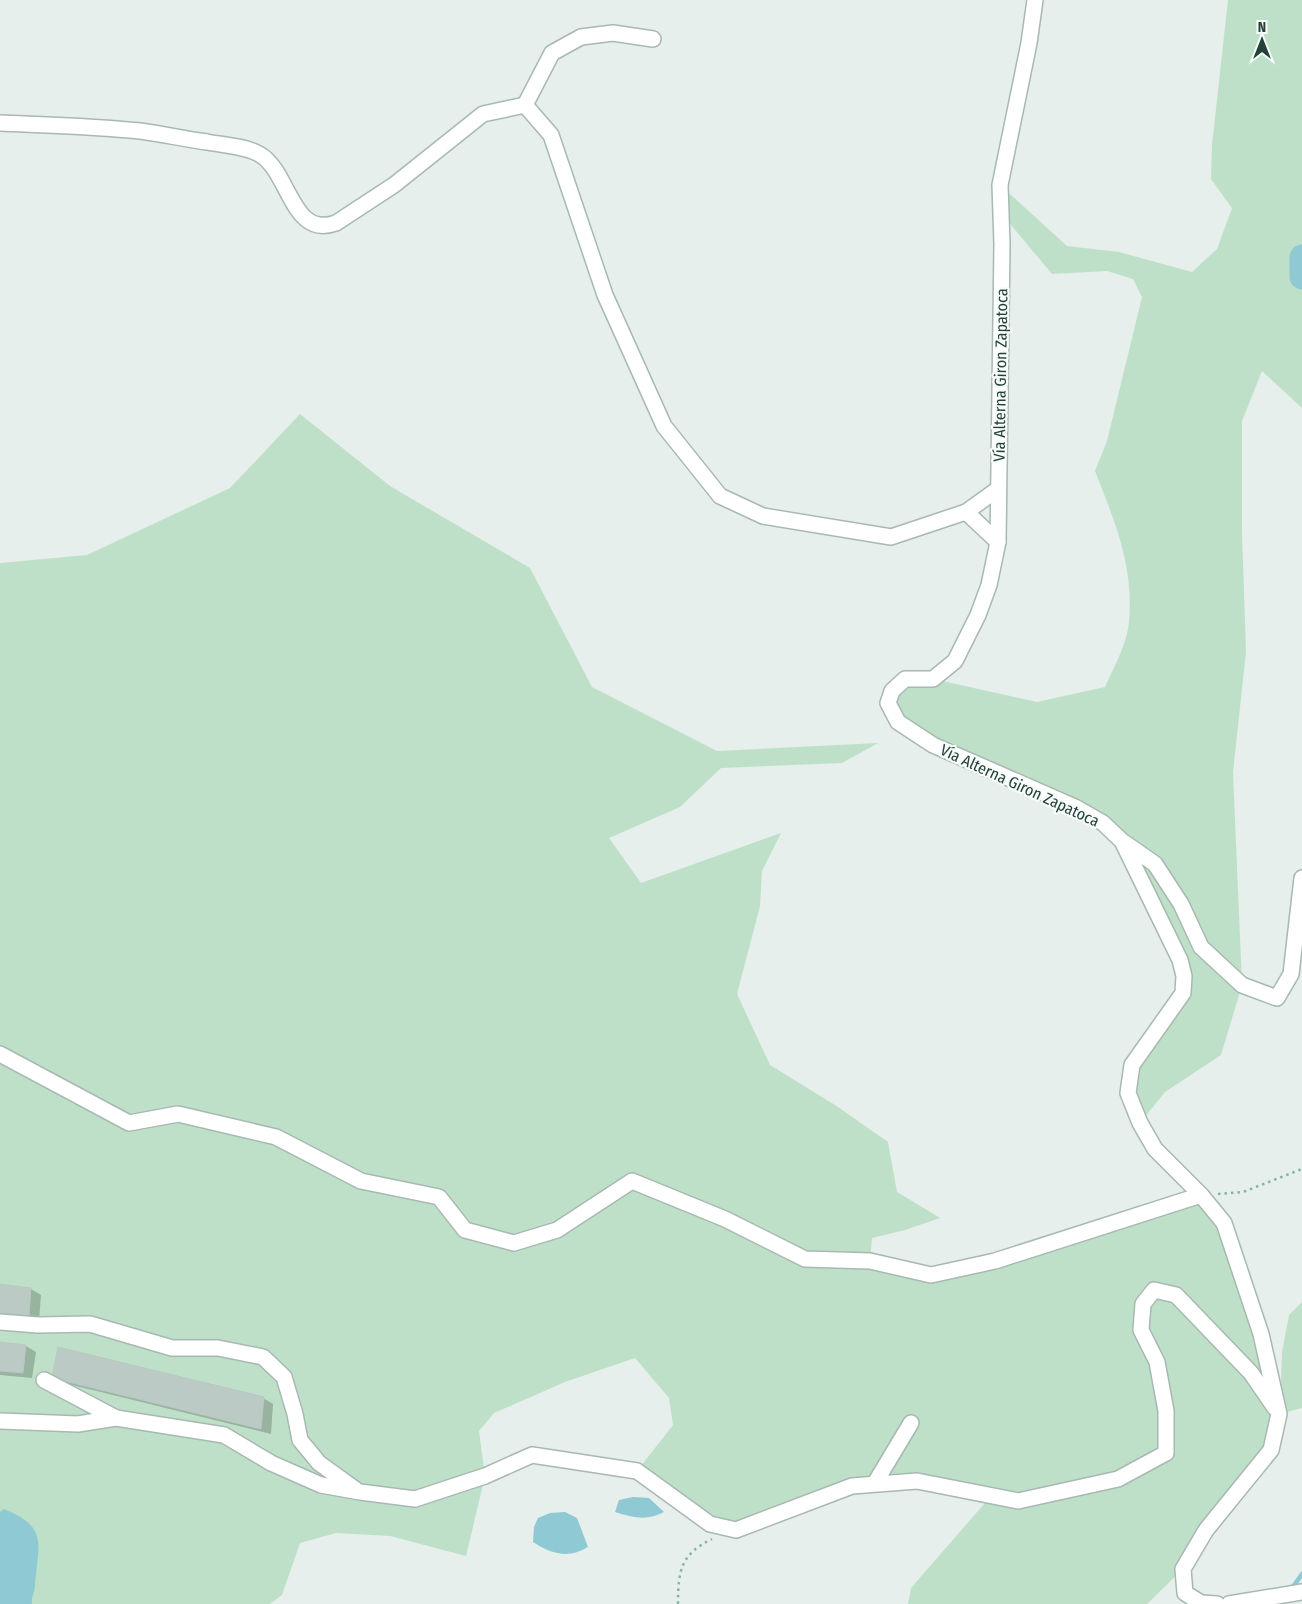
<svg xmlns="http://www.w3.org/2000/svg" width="1302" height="1604" font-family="'Fira Sans Condensed',sans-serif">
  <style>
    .green { fill: #bfe0c8 }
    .water { fill: #8ec9d4 }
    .shadow { fill: #0003 }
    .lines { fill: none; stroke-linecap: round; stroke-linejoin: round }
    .stream { stroke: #8ec9d4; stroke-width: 4.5 }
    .river { stroke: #8ec9d4; stroke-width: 25 }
    .building { fill: #bbcac4; stroke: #b8c9c2 }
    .minor-casing { stroke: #a8b8b2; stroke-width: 18 }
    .path { stroke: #86b3a5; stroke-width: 2.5; stroke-dasharray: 2.5 4; stroke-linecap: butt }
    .minor { stroke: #fff; stroke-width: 15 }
    .labels { text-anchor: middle; stroke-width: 4.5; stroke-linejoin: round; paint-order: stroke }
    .street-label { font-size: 16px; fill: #24423a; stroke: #f7fbf9 }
  </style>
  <rect width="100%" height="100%" fill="#e6efeb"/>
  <g class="green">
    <path d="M1228,0H1302V408L1262,371L1242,421V532L1246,652L1233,772L1242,985L1221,1055L1165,1092L1140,1123L1132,1065L1183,993L1165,926L1103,823L898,722L892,691L897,685L933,679L1037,702L1105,687C1114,667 1127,644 1129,622C1134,566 1115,522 1095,471L1107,441L1142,297L1133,279L1107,271L1052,274L1001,213L1000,185L1067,246L1119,252L1192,272L1217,249L1232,208L1211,179L1212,145Z"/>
    <path d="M300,414L390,486L530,568L592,687L717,751L878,743L842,763L721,768L680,807L609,838L641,883L781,833L762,871L760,906L737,994L770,1065L835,1105L888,1142L897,1192L940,1218L905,1230L872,1238L870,1262L931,1275L1201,1195L1224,1223L1280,1411L1282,1352L1289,1315L1302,1302V1408L1279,1414L1271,1450L1183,1569L1147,1604H908L911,1588L991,1496L875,1483L736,1530L710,1524L637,1471L673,1425L669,1398L635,1358L565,1382L494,1413L479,1431L485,1476L466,1556L390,1536L336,1533L300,1543L282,1595L270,1604H0V563L87,555L230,488Z"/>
  </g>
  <g class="water">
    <path d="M633,1497L649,1498L664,1512C648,1521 633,1518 615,1512L619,1500Z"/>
    <path d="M4,1509C49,1527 38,1544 35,1585C35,1592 31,1597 32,1604H0V1512Z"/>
    <path d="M565,1512L577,1518L588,1547C569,1559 551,1554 533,1542L534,1527L538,1518L550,1513Z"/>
  </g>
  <g class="shadow">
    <path d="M0,1286L31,1289L41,1295L39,1321L0,1317Z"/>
    <path d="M0,1344L26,1346L36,1352L32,1378L0,1375Z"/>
    <path d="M54,1378L263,1398L273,1404L271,1434L64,1383Z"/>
  </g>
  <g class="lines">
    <path class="stream" d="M1290,1591L1302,1574"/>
    <path class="river" d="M1302,257V277"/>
  </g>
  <g class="building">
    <path d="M0,1284L31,1288L29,1316L0,1313Z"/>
    <path d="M0,1342L26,1345L23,1373L0,1371Z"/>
    <path d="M58,1347L264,1397L261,1429L52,1378Z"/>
  </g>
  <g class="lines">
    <g class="minor-casing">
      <g id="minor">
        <path d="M1035,0L1029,43L1000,185L1002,244L998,542L989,585L978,615L955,661L933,679H905L892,691L888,703L898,722L933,745L1075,807L1103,823L1122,841L1180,960L1184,976L1183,993L1132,1065L1128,1093L1140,1123L1155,1149L1201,1195L1224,1223L1261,1334L1279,1414L1271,1450L1206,1530L1183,1569L1185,1593L1201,1603L1217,1604"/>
        <path d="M525,105L552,53L581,37L613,33L653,39"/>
        <path d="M0,123C46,125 94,126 140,131C163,134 185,139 207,142C223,145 245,146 259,154C290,171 291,239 336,223L394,185L483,114L525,105L551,135L605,295L664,426L720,496L763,516L891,537L966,512"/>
        <path d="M998,489L966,512L998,542"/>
        <path d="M1125,843L1155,864L1181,904L1201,947L1242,985L1277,998L1291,974L1302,878"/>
        <path d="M0,1054L129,1123L178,1114L276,1137L361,1181L439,1197L465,1230L514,1243L557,1230L632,1181L725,1219L805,1259L870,1261L931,1275L995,1261L1201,1195"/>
        <path d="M0,1322L38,1325L90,1324L172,1348H218L263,1357L284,1377L295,1414L300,1440L319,1463L355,1489"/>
        <path d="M44,1380L116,1418"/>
        <path d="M0,1421L78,1424L116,1418L224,1435L271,1463L321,1485L360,1492L415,1499L485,1476L532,1455L637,1471L710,1524L736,1530L852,1486L917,1481L1018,1501L1118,1479L1166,1453V1411L1157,1362L1141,1330L1143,1304L1154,1290L1176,1295L1251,1373L1275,1408"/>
        <path d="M875,1483L911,1423"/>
        <path d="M1229,1604L1302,1592"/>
      </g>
    </g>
    <g class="path">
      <path d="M1218,1194L1243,1192L1302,1169"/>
      <path d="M678,1604C678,1570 681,1554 712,1539"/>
    </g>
    <use href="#minor" class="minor"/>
  </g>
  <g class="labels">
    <g class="street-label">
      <text transform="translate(1000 375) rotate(-89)" y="6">Vía Alterna Giron Zapatoca</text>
      <text transform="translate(1020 785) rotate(25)" y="6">Vía Alterna Giron Zapatoca</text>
    </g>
  </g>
  <g transform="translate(1262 40)" stroke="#f7fbf9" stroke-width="4" paint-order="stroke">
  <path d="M0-4L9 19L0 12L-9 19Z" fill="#24423a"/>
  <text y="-8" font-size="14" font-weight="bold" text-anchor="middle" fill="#24423a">N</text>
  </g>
</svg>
